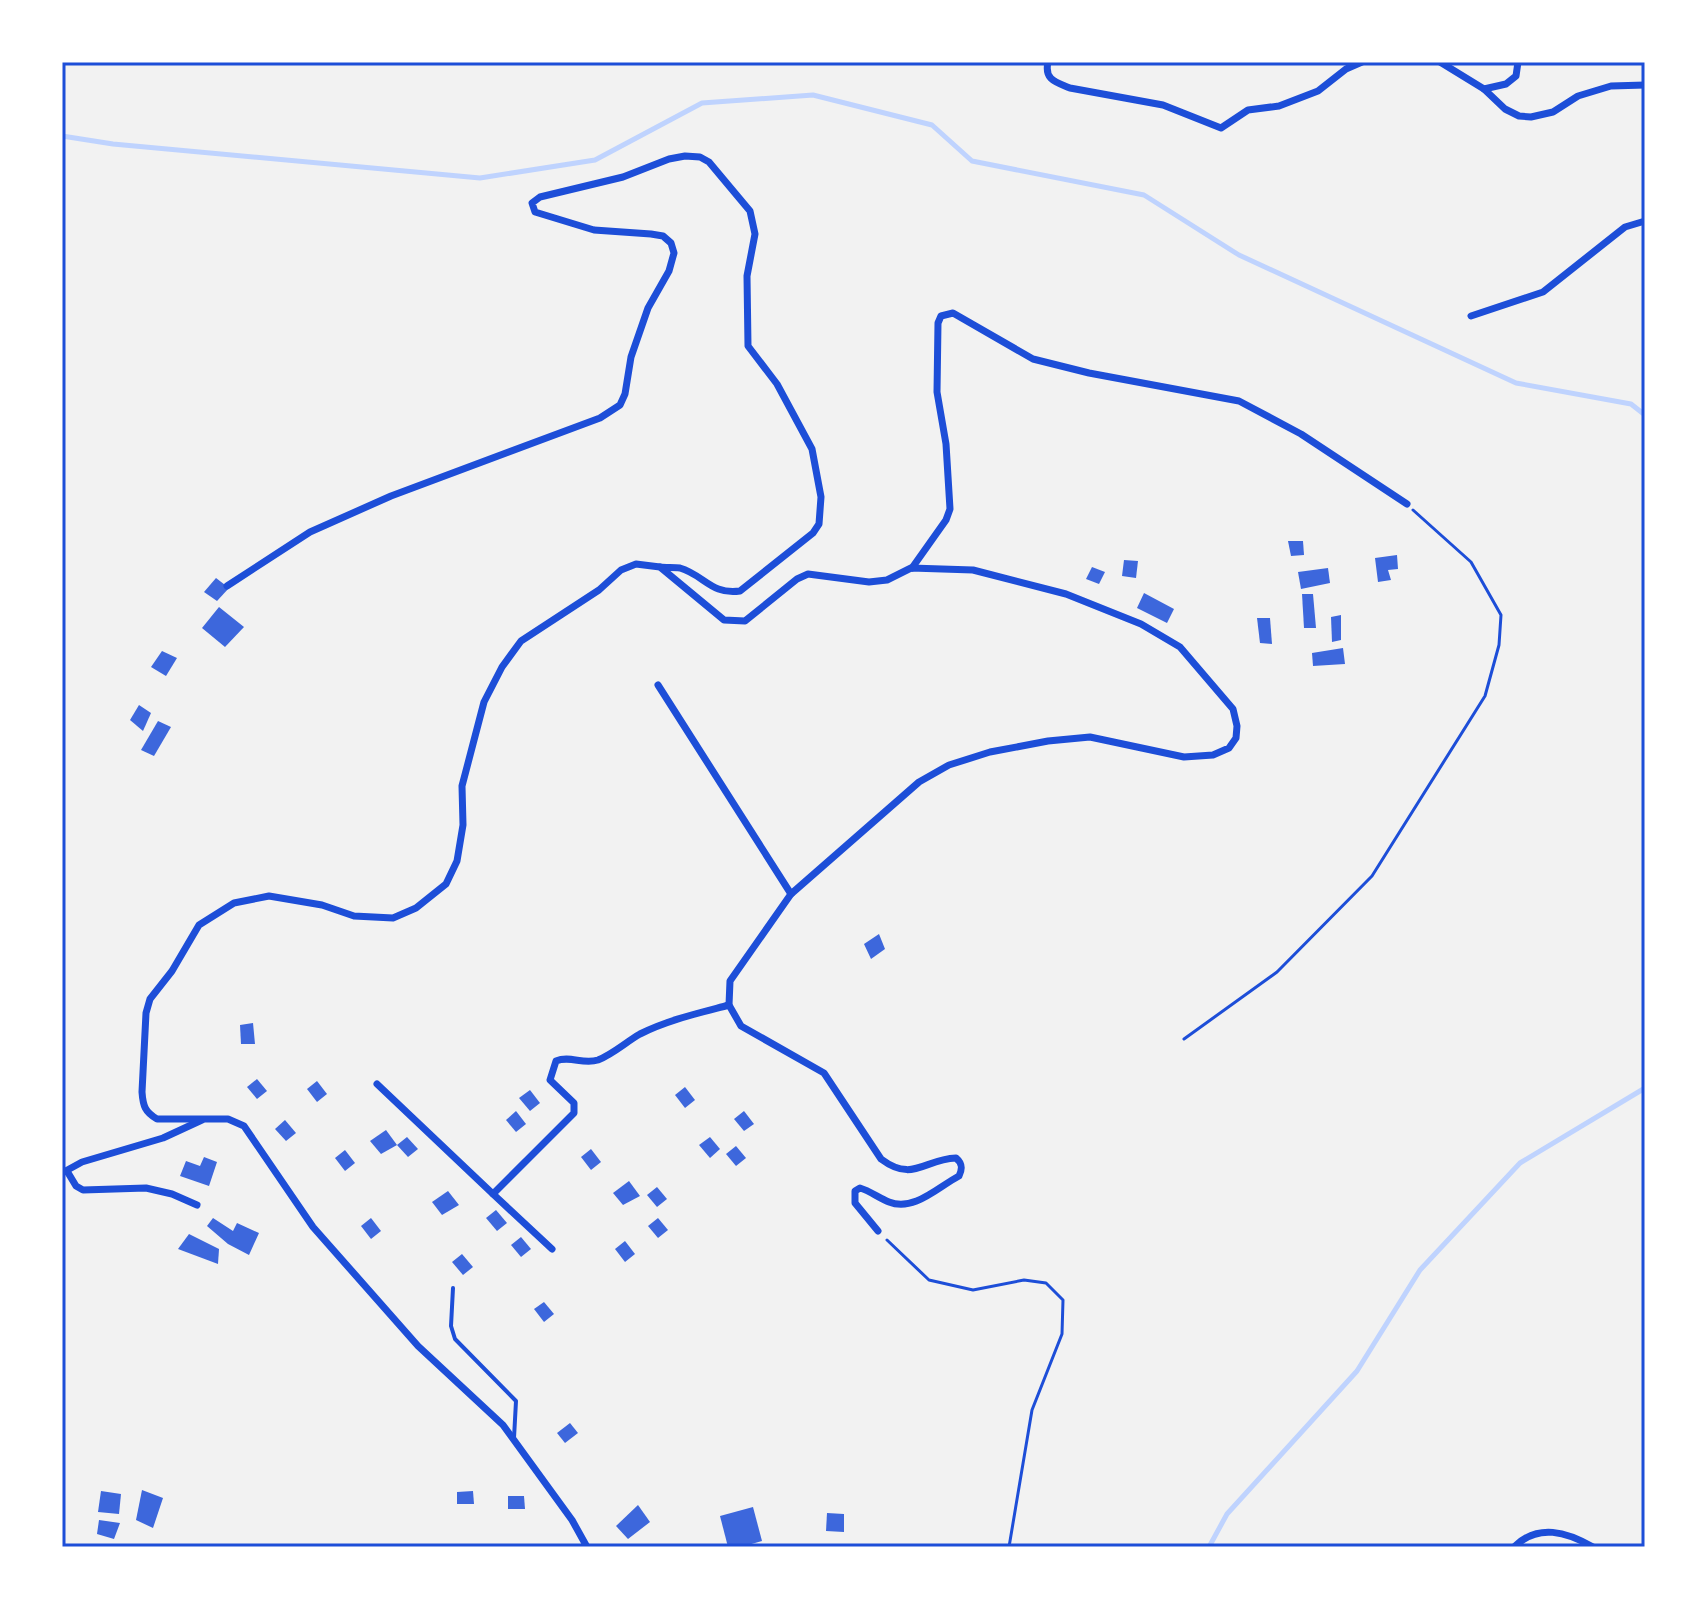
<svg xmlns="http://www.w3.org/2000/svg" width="1707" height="1609" font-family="Arial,sans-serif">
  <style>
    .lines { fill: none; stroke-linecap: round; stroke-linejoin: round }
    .stream { stroke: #bfd3fe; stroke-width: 5 }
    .building { fill: #3d67dc }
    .path { stroke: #1d4ed8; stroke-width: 3 }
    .service { stroke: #1d4ed8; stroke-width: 4 }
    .minor { stroke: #1d4ed8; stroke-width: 7 }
    .neatline { fill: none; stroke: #1d4ed8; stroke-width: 3 }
  </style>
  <rect width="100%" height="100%" fill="#f2f2f2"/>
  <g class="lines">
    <g class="stream">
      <path d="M62,136L113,144L480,178L595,160L702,103L813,95L932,125L972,161L1144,195L1239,255L1516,383L1631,404L1645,415"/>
      <path d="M1209,1547L1227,1514L1357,1371L1420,1270L1520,1163L1645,1088"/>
    </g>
  </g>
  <g class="building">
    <path d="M1288,541H1303L1304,555L1291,556Z"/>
    <path d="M1397,555L1398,569L1388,570L1391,580L1378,582L1375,558Z"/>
    <path d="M1124,560L1138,561L1136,578L1122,576Z"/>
    <path d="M1092,567L1105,572L1099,584L1086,579Z"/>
    <path d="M1328,568L1330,583L1301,589L1298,572Z"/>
    <path d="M216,578L229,588L217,601L204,592Z"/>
    <path d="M1144,593L1174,609L1167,623L1137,608Z"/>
    <path d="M1302,594H1313L1316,628H1304Z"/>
    <path d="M219,607L244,627L225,647L202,628Z"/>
    <path d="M1341,615V640L1332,642L1331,617Z"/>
    <path d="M1257,618H1270L1272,644L1260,643Z"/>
    <path d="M1343,648L1345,664L1313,666L1312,653Z"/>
    <path d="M162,651L177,658L166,676L151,667Z"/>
    <path d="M139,705L151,713L143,731L130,720Z"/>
    <path d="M158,721L171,727L154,756L141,750Z"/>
    <path d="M879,934L885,949L871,959L864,944Z"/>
    <path d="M253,1023L255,1044H241L240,1025Z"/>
    <path d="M257,1079L267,1091L257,1099L247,1087Z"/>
    <path d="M317,1081L327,1094L317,1102L307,1089Z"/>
    <path d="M685,1087L695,1100L685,1108L675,1095Z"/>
    <path d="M530,1090L540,1103L530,1111L519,1098Z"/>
    <path d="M516,1111L526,1124L516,1132L506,1120Z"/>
    <path d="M744,1111L754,1124L744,1131L734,1119Z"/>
    <path d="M285,1120L296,1133L286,1141L275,1129Z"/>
    <path d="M386,1130L397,1145L381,1154L370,1141Z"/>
    <path d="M407,1137L418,1149L408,1157L397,1145Z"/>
    <path d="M710,1137L720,1149L710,1158L699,1145Z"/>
    <path d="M736,1146L746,1158L736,1166L726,1154Z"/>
    <path d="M591,1149L601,1162L591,1170L581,1157Z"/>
    <path d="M345,1150L355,1163L345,1171L335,1158Z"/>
    <path d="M204,1157L217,1162L209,1186L180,1176L186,1161L200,1166Z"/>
    <path d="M629,1181L640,1196L623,1205L613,1193Z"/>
    <path d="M657,1187L667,1199L657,1207L647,1195Z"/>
    <path d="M448,1191L459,1205L442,1215L432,1202Z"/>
    <path d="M496,1210L507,1223L497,1231L486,1218Z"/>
    <path d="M213,1218L233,1231L237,1223L259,1233L249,1255L228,1244L207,1226Z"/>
    <path d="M371,1218L381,1231L371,1239L361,1226Z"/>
    <path d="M658,1218L668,1230L658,1238L648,1226Z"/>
    <path d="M189,1234L219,1249L218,1264L178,1249Z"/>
    <path d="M521,1237L531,1249L521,1257L511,1245Z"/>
    <path d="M625,1241L635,1254L625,1262L615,1249Z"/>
    <path d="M462,1254L473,1267L463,1275L452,1262Z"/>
    <path d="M544,1302L554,1314L544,1322L534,1309Z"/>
    <path d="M570,1423L578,1433L565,1443L557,1433Z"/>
    <path d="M142,1490L163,1498L153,1528L136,1520Z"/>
    <path d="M101,1491L121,1494L119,1514L98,1512Z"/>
    <path d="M473,1491L474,1504H457V1492Z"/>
    <path d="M508,1496H524L525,1509H508Z"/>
    <path d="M638,1505L650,1522L628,1539L616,1526Z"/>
    <path d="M753,1507L762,1541L741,1547H728L720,1516Z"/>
    <path d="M827,1513L844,1514V1532L826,1531Z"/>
    <path d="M99,1520L120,1523L114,1539L97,1534Z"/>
  </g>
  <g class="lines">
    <g class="path">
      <path d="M1184,1039L1277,972L1372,876L1485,696L1499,645L1501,615L1471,562L1413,510"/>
      <path d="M887,1240L929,1280L973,1290L1024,1280L1046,1283L1063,1300L1062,1334L1032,1410L1009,1547"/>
    </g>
    <path class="service" d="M453,1288L451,1326L455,1339L516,1401L514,1438"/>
    <g class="minor">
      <path d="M1048,62C1044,80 1056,82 1070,88L1163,105L1221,128L1248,110L1279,106L1318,91L1346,69L1362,62"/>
      <path d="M1440,62L1484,89L1505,109L1519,116L1531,117L1553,112L1578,96L1611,86L1645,85"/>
      <path d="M1484,89L1506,84L1516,76L1518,62"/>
      <path d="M1471,316L1543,292L1625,227L1645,221"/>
      <path d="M912,568L946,520L950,509L946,444L937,392L938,323L941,316L953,313L1033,359L1089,373L1239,401L1301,434L1407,504"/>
      <path d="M227,586L310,532L391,496L600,418L620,405L625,394L631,357L648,308L669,271L674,253L671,243L663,236L651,234L594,230L535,212L532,203L540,197L623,177L669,159L685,156L700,157L709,162L750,211L755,234L747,276L748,346L777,384L812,449L821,497L819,524L813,533L740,591C711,595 704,575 680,568C674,567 666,568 660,567"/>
      <path d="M658,685L791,894"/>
      <path d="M377,1084L493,1194L574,1113V1103L550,1080L556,1061C570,1055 583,1065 598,1060C613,1054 626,1042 640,1034C668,1020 699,1013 729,1005"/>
      <path d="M67,1171L76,1186L83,1190L146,1188L172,1194L197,1205"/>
      <path d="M62,1173L82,1162L163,1138L202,1120"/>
      <path d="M493,1194L552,1249"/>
      <path d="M587,1547L572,1520L503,1425L418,1346L313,1227L244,1126L228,1119H157C145,1112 143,1106 142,1092L146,1013L150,999L172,971L199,925L234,903L269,896L322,905L354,916L393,918L416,908L446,884L457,861L463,825L462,786L484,702L502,667L521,641L599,590L621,570L636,564L660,567L724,620L745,621L797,579L808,574L869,582L887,580L911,568L973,570L1066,594L1141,624L1180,647L1233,709L1237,726L1236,738L1229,748L1213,755L1184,757L1090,737L1048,741L990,752L949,765L919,782L791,894L730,981L729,1005L741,1026L824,1073L881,1159C913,1183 924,1159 956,1158C962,1163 963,1168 959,1176C938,1187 914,1212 889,1202C879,1198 870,1191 860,1188L855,1191V1203L878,1231"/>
      <path d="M1514,1547C1538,1523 1567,1532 1593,1547"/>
    </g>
  </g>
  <rect width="1707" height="1609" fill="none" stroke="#ffffff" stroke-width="128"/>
  <rect x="64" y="64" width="1579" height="1481" class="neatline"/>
</svg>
